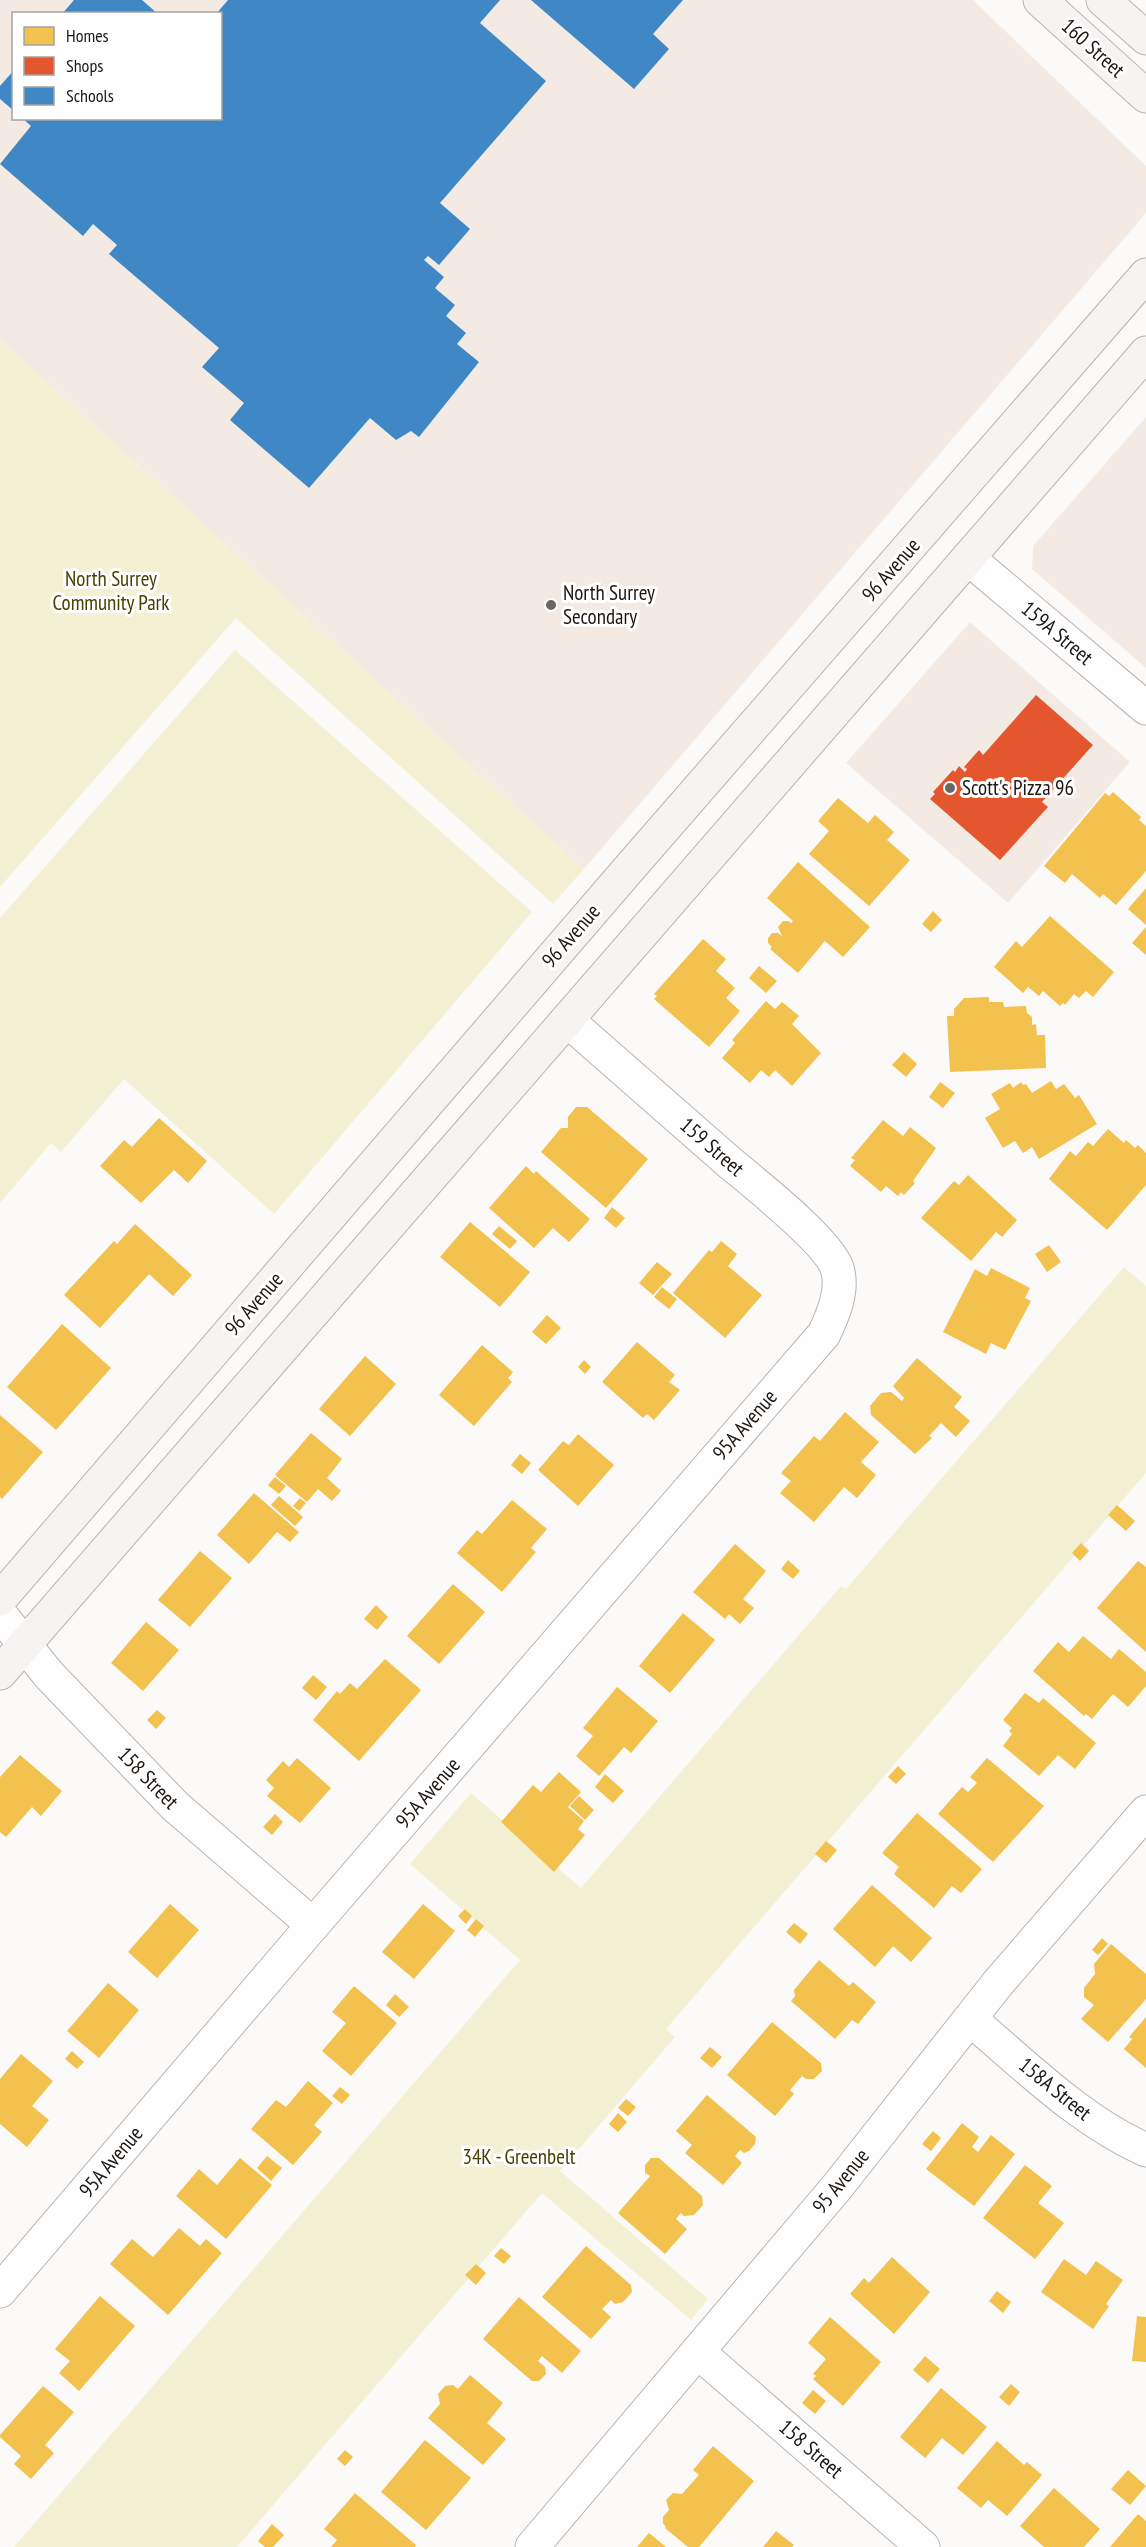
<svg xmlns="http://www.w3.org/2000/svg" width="1146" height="2547" font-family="'PT Sans Narrow',sans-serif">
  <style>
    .built { fill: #f4eae4; fill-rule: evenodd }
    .green { fill: #f4f0d3 }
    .homes { fill: #f2c14e }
    .shops { fill: #e4572e }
    .schools { fill: #3f88c5 }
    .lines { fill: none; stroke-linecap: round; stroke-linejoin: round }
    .minor-casing { stroke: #b8b4b1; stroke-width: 35 }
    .secondary-casing { stroke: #b8b4b1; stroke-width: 35 }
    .minor { stroke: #fffefe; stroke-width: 33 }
    .secondary { stroke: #f7f3f3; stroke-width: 33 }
    .poi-dot { fill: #6b6663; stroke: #fff; stroke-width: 2 }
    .labels { text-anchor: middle; stroke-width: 6; stroke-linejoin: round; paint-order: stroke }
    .street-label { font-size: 21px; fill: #1d1713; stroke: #fff }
    .park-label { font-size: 21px; fill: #484200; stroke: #fff }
    .poi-label { font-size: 21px; fill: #1d1713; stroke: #fff; text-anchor: start }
  </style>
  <rect width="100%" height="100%" fill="#fcfaf8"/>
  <g class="built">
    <path d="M0,0H973L1146,166V213L584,869L0,340ZM14,14H220V118H14Z"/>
    <path d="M1146,417V668L1032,569L1033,546Z"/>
    <path d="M970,622L1130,762L1008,903L846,763Z"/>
  </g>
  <g class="green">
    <path d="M0,340L584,869L553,904L236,618L0,887Z"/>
    <path d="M235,650L532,912L274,1214L124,1079L61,1152L51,1143L0,1203V918Z"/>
    <path d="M1124,1267L1146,1286V1473L666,2029L675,2037L560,2171L708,2299L691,2320L542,2193L237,2547H14L520,1960L410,1864L471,1793L581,1888L841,1586L846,1589Z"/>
  </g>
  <g class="homes">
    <path d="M1113,792L1141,817L1139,820L1146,826V871L1116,905L1103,894L1100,898L1072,874L1065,883L1044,866L1105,793L1109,796Z"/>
    <path d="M838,798L868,823L875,815L894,832L887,840L910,860L869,906L809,854L829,831L818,821Z"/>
    <path d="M798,862L870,927L843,957L825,941L798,973L770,949L772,947L768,943V938L772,933H778L782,936L778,927L783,921H788L791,923L793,921L767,898Z"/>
    <path d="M1146,888V925L1128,909Z"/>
    <path d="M933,911L942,920L931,932L922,924Z"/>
    <path d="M1050,916L1114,972L1093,997L1086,991L1079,998L1074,994L1065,1005L1063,1003L1060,1006L1043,991L1039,996L1028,987L1023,993L994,967L1016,941L1022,947Z"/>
    <path d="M1146,927V955L1132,943Z"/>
    <path d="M703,939L726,959L716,971L735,988L726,998L740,1011L709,1047L654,999L657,996L654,994Z"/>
    <path d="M759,966L777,981L766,993L749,978Z"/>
    <path d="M989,997V1002H1003L1004,1007L1026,1006L1027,1013L1032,1017V1025L1036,1024L1037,1035H1045L1046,1068L950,1072L947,1016H954V1009L964,998Z"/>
    <path d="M766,1001L775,1009L782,1002L799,1016L792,1024L821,1053L792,1086L775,1070L769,1077L761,1070L750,1083L722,1058L735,1043L732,1040Z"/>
    <path d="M904,1052L917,1064L906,1077L892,1065Z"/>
    <path d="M1051,1081L1056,1089L1064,1084L1075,1098L1079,1095L1097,1124L1039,1159L1032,1147L1023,1153L1015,1141L1003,1148L985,1118L1000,1109L991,1094L1010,1083L1013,1088L1021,1082L1023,1085L1026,1084L1032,1093Z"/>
    <path d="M940,1082L955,1093L943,1108L929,1097Z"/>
    <path d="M576,1107H587L648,1159L606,1208L541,1152L561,1128H568V1117Z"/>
    <path d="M159,1118L207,1161L188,1183L174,1170L141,1203L100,1166L124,1140L132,1147Z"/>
    <path d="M883,1120L903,1136L910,1127L936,1148L913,1181L915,1183L904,1195L901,1192L898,1196L886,1186L881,1192L850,1166L855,1160L851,1158Z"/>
    <path d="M1108,1129L1124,1143L1126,1140L1135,1148L1138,1145L1146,1153V1185L1107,1230L1049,1179L1070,1151L1076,1156L1088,1142L1093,1146Z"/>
    <path d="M526,1166L534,1174L536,1171L590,1219L569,1242L553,1228L534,1248L489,1208Z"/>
    <path d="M968,1175L1017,1220L1002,1237L996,1232L971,1261L921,1218L954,1181L959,1185Z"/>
    <path d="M612,1207L625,1218L616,1228L604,1218Z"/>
    <path d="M470,1222L530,1272L500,1307L440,1257Z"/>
    <path d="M135,1224L192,1275L173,1296L149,1274L100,1328L64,1295L114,1241L117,1244Z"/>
    <path d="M499,1226L517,1241L510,1249L492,1234Z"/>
    <path d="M721,1241L737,1254L728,1266L762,1295L725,1338L673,1293L709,1250L712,1252Z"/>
    <path d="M1049,1245L1061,1262L1047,1272L1035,1254Z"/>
    <path d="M657,1262L672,1274L653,1295L639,1283Z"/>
    <path d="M991,1268L1030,1288L1025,1298L1031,1301L1005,1350L991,1343L986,1354L943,1332L975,1269L987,1276Z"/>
    <path d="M662,1287L677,1299L669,1309L654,1297Z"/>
    <path d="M547,1315L561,1328L546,1344L532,1332Z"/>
    <path d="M62,1324L111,1368L56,1430L7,1387Z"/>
    <path d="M637,1342L675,1375L669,1382L680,1390L654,1420L647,1414L643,1418L602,1382Z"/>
    <path d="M482,1345L513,1372L508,1378L512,1382L474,1426L439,1395Z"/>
    <path d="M365,1356L396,1384L350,1436L319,1409Z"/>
    <path d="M917,1358L962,1397L954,1407L970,1421L956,1437L941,1423L929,1436L932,1438L915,1454L871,1415L870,1406L881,1393L891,1392L902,1401L904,1398L893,1386Z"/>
    <path d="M584,1360L591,1367L585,1374L578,1367Z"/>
    <path d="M845,1412L879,1442L861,1462L876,1475L857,1498L844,1487L814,1522L780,1493L791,1481L781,1473L814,1436L820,1441Z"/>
    <path d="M0,1415L43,1452L2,1499L0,1497Z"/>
    <path d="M311,1433L342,1459L327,1478L341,1491L332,1501L318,1489L307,1502L275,1475Z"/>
    <path d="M578,1434L614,1465L578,1506L538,1470L563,1441L569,1445Z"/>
    <path d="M520,1454L531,1463L522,1474L511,1465Z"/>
    <path d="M275,1477L286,1486L279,1494L268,1485Z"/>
    <path d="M254,1493L299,1532L290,1542L277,1532L249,1564L217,1535Z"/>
    <path d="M279,1496L303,1517L295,1526L271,1505Z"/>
    <path d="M300,1498L306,1503L299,1511L293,1506Z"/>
    <path d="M512,1500L547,1529L531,1548L536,1552L502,1592L457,1553L477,1530L482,1534Z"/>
    <path d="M1117,1505L1135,1521L1126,1531L1108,1515Z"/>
    <path d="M1081,1543L1089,1551L1080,1561L1072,1553Z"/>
    <path d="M735,1544L766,1571L743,1599L754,1608L740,1624L729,1614L725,1619L693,1592Z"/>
    <path d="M200,1551L232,1578L190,1627L158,1600Z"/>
    <path d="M788,1560L800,1571L793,1579L781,1569Z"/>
    <path d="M1138,1561L1146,1567V1652L1097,1608Z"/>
    <path d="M453,1584L485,1612L439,1664L407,1636Z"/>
    <path d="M376,1605L388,1617L377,1630L364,1619Z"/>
    <path d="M683,1613L715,1640L670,1693L639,1666Z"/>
    <path d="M146,1622L179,1650L143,1691L111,1663Z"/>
    <path d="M1083,1636L1111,1659L1119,1649L1146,1672V1686L1128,1707L1113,1694L1092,1719L1086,1714L1084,1716L1033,1671L1058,1642L1069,1652Z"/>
    <path d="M385,1659L421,1690L359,1761L313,1720L337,1691L340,1694L350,1683L357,1689Z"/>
    <path d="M313,1675L327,1687L316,1700L302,1688Z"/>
    <path d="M617,1687L658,1721L631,1753L624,1747L599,1776L576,1756L593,1736L583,1728Z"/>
    <path d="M1025,1693L1039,1703L1043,1698L1096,1743L1075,1769L1058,1755L1039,1776L1003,1746L1012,1734L1009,1731L1012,1728L1003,1720Z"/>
    <path d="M157,1710L166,1718L156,1729L147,1720Z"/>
    <path d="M20,1755L62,1791L41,1816L32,1807L6,1837L0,1832V1777Z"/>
    <path d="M297,1758L331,1788L300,1823L267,1796L274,1788L266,1780L283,1761L289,1767Z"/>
    <path d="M987,1758L1044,1806L993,1862L938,1814L962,1787L968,1792L977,1783L970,1777Z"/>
    <path d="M898,1766L906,1774L896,1784L888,1777Z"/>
    <path d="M559,1772L581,1792L568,1807L584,1821L578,1829L585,1835L554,1872L501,1822L533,1785L541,1792Z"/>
    <path d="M605,1774L624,1791L613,1803L595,1787Z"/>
    <path d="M579,1796L594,1810L585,1820L570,1806Z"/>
    <path d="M917,1813L982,1869L961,1893L952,1886L934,1908L894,1874L899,1867L882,1853Z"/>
    <path d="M275,1814L283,1822L272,1835L263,1827Z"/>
    <path d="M826,1841L837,1850L826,1863L815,1854Z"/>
    <path d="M872,1885L932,1938L911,1962L893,1946L875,1967L833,1929Z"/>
    <path d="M170,1904L199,1930L157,1978L128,1952Z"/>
    <path d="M423,1904L455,1931L414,1979L382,1952Z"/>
    <path d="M465,1909L472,1916L466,1924L458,1916Z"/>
    <path d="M476,1919L484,1926L475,1937L467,1930Z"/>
    <path d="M794,1923L808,1934L800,1944L786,1932Z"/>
    <path d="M1102,1938L1108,1944L1098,1955L1092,1950Z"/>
    <path d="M1111,1944L1146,1974V1999L1108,2042L1081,2019L1094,2005L1084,1997V1988L1095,1974L1094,1964Z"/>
    <path d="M819,1960L849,1986L853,1982L876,2002L858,2024L852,2020L835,2039L791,2001L795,1996L794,1990Z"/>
    <path d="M108,1983L139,2010L99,2058L67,2031Z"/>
    <path d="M354,1986L397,2023L351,2076L322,2051L346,2023L332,2012Z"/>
    <path d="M395,1994L409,2007L399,2017L386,2005Z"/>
    <path d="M1146,2017V2068L1124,2049L1132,2039L1129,2037Z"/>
    <path d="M772,2022L821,2063L822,2071L814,2079H806L802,2076L790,2090L794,2094L775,2116L727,2075Z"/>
    <path d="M710,2047L722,2057L712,2068L700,2058Z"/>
    <path d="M72,2051L84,2062L77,2069L65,2059Z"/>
    <path d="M21,2054L53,2081L32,2106L49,2120L27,2147L0,2124V2079Z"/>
    <path d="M308,2081L333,2103L314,2125L322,2132L293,2165L251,2129L276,2100L286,2107Z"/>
    <path d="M340,2087L350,2095L342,2104L332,2096Z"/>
    <path d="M707,2095L756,2137L755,2144L749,2151L744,2153L740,2150L735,2156L742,2163L723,2185L685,2153L692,2145L676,2131Z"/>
    <path d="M626,2099L636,2107L628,2116L618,2108Z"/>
    <path d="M618,2113L627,2122L618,2132L609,2124Z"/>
    <path d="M962,2123L979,2137L972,2147L978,2152L991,2135L1015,2154L974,2206L926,2169Z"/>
    <path d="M933,2131L941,2138L931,2151L922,2144Z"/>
    <path d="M267,2156L282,2168L271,2181L257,2168Z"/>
    <path d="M240,2158L272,2185L226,2239L176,2196L199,2169L217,2185Z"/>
    <path d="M651,2158H659L702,2196L703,2205L694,2215L684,2216L681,2213L676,2219L687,2229L665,2254L618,2213L650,2176L645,2173V2165Z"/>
    <path d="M1025,2165L1052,2186L1038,2203L1064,2223L1035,2259L983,2218Z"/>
    <path d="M179,2228L200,2246L206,2239L222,2253L168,2315L110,2264L132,2239L153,2257Z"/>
    <path d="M586,2246L631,2285L632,2292L623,2302L615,2304L611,2300L602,2309L611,2317L591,2339L542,2297Z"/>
    <path d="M501,2248L511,2256L504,2264L494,2256Z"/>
    <path d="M892,2257L930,2292L894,2334L850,2294L864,2278L869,2283Z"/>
    <path d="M1064,2259L1086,2275L1096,2261L1123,2280L1106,2304L1109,2306L1093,2329L1041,2292Z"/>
    <path d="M476,2264L486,2273L476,2285L465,2275Z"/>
    <path d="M997,2291L1011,2302L1003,2313L989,2301Z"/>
    <path d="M100,2296L135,2326L79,2391L59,2373L70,2361L55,2349Z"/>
    <path d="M519,2297L581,2351L562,2373L542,2356L538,2361L545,2367L546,2374L539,2381H532L483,2339Z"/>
    <path d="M1137,2316L1146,2317V2362L1132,2361Z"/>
    <path d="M830,2317L881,2362L843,2406L813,2379L816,2376L813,2374L826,2359L808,2343Z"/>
    <path d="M925,2356L940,2369L928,2383L913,2370Z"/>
    <path d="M470,2375L503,2403L487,2423L506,2439L483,2465L428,2418L440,2404L438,2394L445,2386L453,2385L458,2389Z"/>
    <path d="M1011,2384L1020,2392L1009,2406L999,2397Z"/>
    <path d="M43,2386L74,2412L45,2445L54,2453L31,2479L14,2464L21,2456L0,2437V2435Z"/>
    <path d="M941,2388L987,2427L963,2455L942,2438L925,2458L900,2437Z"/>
    <path d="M813,2390L826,2401L815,2414L802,2403Z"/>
    <path d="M425,2440L471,2478L426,2530L381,2492Z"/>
    <path d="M997,2441L1024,2465L1027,2462L1042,2475L1007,2516L988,2500L981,2508L957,2488Z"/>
    <path d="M713,2446L754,2481L699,2547H688L665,2528L666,2527L663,2523V2517L669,2510L666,2500L673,2493L682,2494L699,2475L693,2470Z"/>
    <path d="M345,2450L353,2457L345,2466L337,2459Z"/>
    <path d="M1128,2470L1146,2486L1130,2505L1111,2489Z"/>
    <path d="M1054,2488L1100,2529L1084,2547H1044L1020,2526Z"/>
    <path d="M355,2493L416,2545L415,2547H331L337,2540L324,2529Z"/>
    <path d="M1138,2514L1146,2521V2547H1110Z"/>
    <path d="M272,2524L284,2535L273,2547H265L258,2541Z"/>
    <path d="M776,2531L794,2545L792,2547H763Z"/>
    <path d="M649,2533L666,2547H637Z"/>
  </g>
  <path class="shops" d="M1036,695L1093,745L1042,802L1048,807L1000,860L930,799L935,794L933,792L953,770L955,772L959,766L965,772L967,769L964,767L979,750L983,755Z"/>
  <g class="schools">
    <path d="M74,0H142L158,14H62Z"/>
    <path d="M228,0H500L480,23L546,81L440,203L470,229L439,265L428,256L424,260L444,277L435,288L455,305L446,316L466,333L457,344L479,362L419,437L411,431L396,440L370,418L309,488L230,420L244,403L202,367L219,348L109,254L117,245L93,224L83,236L0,164L31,126L22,118H220V14H216Z"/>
    <path d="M531,0H683L653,34L669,49L634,89Z"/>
    <path d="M14,70V111L0,99V86Z"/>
  </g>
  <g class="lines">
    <g class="minor-casing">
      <g id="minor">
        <path d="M968,558L1146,708"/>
        <path d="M0,1614L49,1675L175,1806L313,1925"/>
        <path d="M970,2019C1026,2066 1079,2120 1146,2150"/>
        <path d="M0,2291L313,1925L824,1334C833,1315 844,1290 837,1268C828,1241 754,1183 729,1162C675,1115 621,1068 567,1020"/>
        <path d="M698,2352L923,2547"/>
        <path d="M532,2547L837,2187L998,1983L1146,1812"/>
      </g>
    </g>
    <g class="secondary-casing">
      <g id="secondary">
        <path d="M1040,0L1146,96"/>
        <path d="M1103,0L1146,38"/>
        <path d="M0,1599L633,864L1146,275"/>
        <path d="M0,1673L1146,353"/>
      </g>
    </g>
    <use href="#minor" class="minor"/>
    <use href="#secondary" class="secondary"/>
  </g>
  <g class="poi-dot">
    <circle cx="551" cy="605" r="6"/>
    <circle cx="950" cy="788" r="6"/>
  </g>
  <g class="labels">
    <g class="street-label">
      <text transform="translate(1093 48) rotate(42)" y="7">160 Street</text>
      <text transform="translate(891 570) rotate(-49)" y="7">96 Avenue</text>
      <text transform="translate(1057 633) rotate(40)" y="7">159A Street</text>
      <text transform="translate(571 936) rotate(-49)" y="7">96 Avenue</text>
      <text transform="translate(712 1147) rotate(41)" y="7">159 Street</text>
      <text transform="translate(254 1304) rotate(-49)" y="7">96 Avenue</text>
      <text transform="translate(745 1425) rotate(-49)" y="7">95A Avenue</text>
      <text transform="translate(148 1778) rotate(46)" y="7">158 Street</text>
      <text transform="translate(428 1793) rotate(-49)" y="7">95A Avenue</text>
      <text transform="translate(1055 2089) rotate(39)" y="7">158A Street</text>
      <text transform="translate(111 2162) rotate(-50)" y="7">95A Avenue</text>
      <text transform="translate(841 2181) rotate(-51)" y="7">95 Avenue</text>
      <text transform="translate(811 2449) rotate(41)" y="7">158 Street</text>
    </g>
    <g class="park-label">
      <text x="111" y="586">North Surrey<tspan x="111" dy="24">Community Park</tspan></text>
      <text x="519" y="2164">34K - Greenbelt</text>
    </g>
    <g class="poi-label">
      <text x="563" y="600">North Surrey<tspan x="563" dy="24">Secondary</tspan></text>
      <text x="962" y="795">Scott's Pizza 96</text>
    </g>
  </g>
  <rect x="12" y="12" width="210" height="108" fill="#ffffff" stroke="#a5a2a1" stroke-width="1.5"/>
  <rect x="24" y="27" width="30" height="18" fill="#f2c14e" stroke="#a5a2a1" stroke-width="1.5"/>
  <text x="66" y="42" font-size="18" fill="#1d1713">Homes</text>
  <rect x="24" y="57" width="30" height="18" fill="#e4572e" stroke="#a5a2a1" stroke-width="1.5"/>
  <text x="66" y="72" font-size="18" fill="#1d1713">Shops</text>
  <rect x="24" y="87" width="30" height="18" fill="#3f88c5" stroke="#a5a2a1" stroke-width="1.5"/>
  <text x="66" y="102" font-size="18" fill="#1d1713">Schools</text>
</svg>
